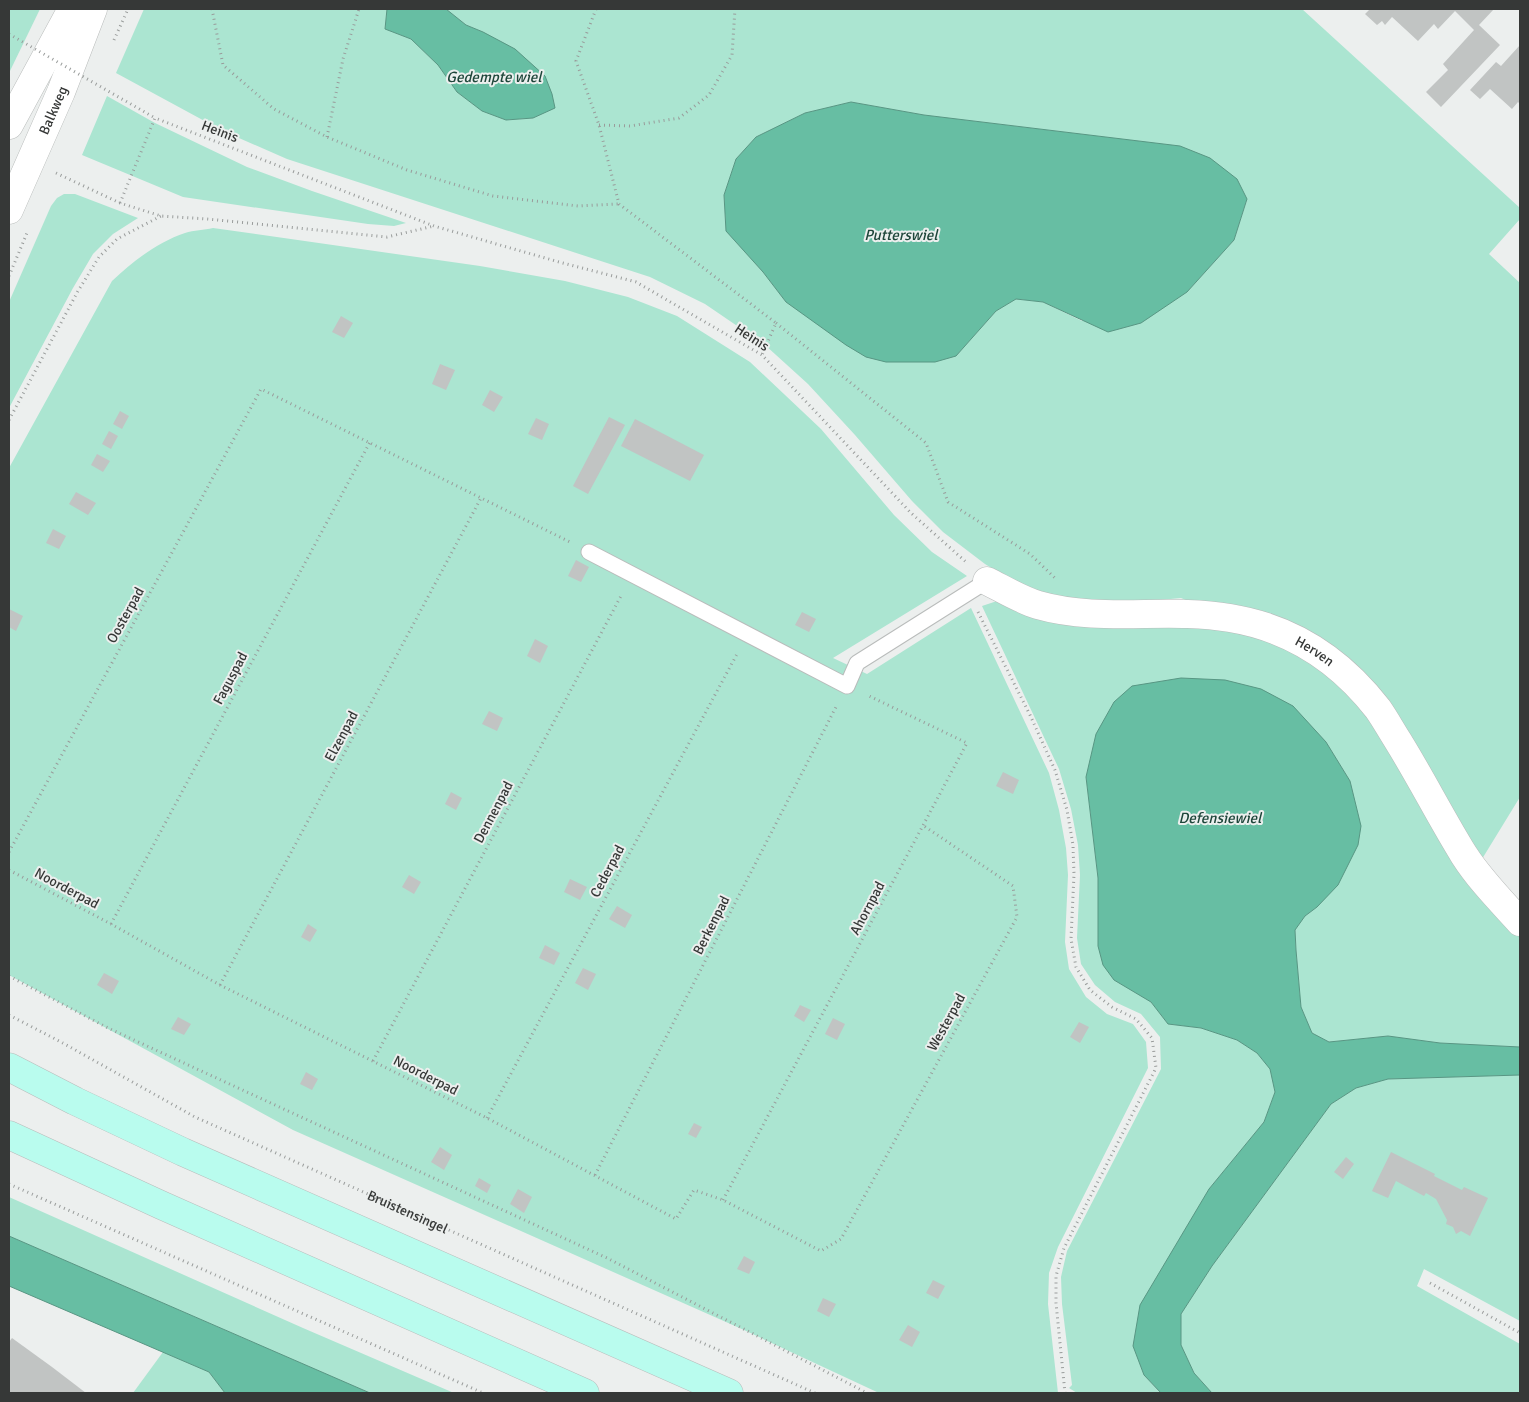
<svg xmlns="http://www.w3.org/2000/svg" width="1529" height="1402" font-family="Signika,sans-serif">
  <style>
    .green { fill: #abe5d1; fill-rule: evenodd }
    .water { fill: #67bea3; stroke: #589683 }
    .building { fill: #c1c4c3 }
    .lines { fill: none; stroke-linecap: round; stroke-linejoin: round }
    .service-casing { stroke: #b9bcbb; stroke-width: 17 }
    .minor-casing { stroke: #b9bcbb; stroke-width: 29 }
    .tertiary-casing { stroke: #b9bcbb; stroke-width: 29 }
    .secondary-casing { stroke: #b9bcbb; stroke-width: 29 }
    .path { stroke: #999c9b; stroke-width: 3; stroke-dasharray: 1 4; stroke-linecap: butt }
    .service { stroke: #fff; stroke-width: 15 }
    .minor { stroke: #fff; stroke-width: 28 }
    .tertiary { stroke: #fff; stroke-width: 28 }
    .secondary { stroke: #b9fcee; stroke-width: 28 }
    .path-bridge { stroke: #999c9b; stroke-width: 3; stroke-dasharray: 1 4; stroke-linecap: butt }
    .labels { text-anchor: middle; stroke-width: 4; stroke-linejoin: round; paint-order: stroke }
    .street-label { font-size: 14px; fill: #363837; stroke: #ecefee }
    .water-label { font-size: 15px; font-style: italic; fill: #1e463a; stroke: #ecefee }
  </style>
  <rect width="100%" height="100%" fill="#ecefee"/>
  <g class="green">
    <path d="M9,9H40L9,73Z"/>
    <path d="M144,9H387L385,29L411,39L438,65L457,92L482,111L506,120L533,118L483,32L466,25L446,9H1302L1520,208V219L1489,254L1520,283V797L1482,859L1359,672L1181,598L1128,603L1093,601L1055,597L1019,585L985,564L943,532L912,501L855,435L808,384L765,345L705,304L650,277L287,159L223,131L116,73ZM851,102L924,115L1247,200L1234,240L1187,292L1082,321L1043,302L1016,299L996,311L956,356L786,302L763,272L726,230L724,195L736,159L756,137L805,113Z"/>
    <path d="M107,96L155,123L247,167L312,191L406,223L394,226L368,224L183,197L82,155Z"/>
    <path d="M64,194H75L138,218L113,234L93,254L73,288L9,408V302L51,206L57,198Z"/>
    <path d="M213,228L480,266L565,281L628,297L677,316L750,362L821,429L894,515L932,552L967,576L833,658L867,674L971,608L1049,773L1059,810L1066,848L1068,875L1065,942L1069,969L1086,997L1107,1014L1133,1024L1146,1042L1148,1068L1058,1247L1049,1273L1048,1304L1058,1393H879L744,1330L293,1130L9,975V468L112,281C133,261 158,242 185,233C194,230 204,230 213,228Z"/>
    <path d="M1000,600L1148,621L1267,635L1346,686L1520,935V1047L1440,1043L1388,1036L1329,1042L1312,1033L1301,1007L1296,950L1295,929L1305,916L1317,907L1360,826L1350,781L1326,742L1086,777L1098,878V946L1151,1002L1168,1024L1201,1028L1237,1040L1257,1053L1271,1069L1275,1092L1264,1122L1209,1189L1144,1375L1161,1393H1077L1069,1388L1072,1385L1062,1304L1061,1277L1067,1251L1161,1069L1160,1037L1141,1014L1115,1002L1095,985L1081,964L1077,938L1080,875L1078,845L1071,809L1059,769L982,606Z"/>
    <path d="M1520,1075V1321L1424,1269L1417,1286L1520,1344V1393H1212L1194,1373L1181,1345V1314L1212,1266L1331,1104L1356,1088L1388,1079Z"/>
    <path d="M9,1197L303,1328L454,1393H370L9,1236Z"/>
    <path d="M163,1352L209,1372L225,1393H133Z"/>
  </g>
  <g class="water">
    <path d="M387,9H446L466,25L483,32L515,49L545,76L552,94L555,108L533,118L506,120L482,111L457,92L438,65L411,39L385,29Z"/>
    <path d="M851,102L924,115L1180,146L1210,158L1237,179L1247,199L1234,240L1187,292L1141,323L1108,332L1043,302L1016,299L996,311L956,356L935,362H886L866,357L846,345L786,302L763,272L726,231L724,195L736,159L756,137L805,113Z"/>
    <path d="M1181,678L1225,680L1261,689L1293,706L1326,742L1350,781L1361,826L1358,845L1338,885L1317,907L1305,916L1295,930L1296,950L1301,1007L1312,1033L1329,1042L1388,1036L1440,1043L1520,1047V1075L1388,1079L1356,1088L1331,1104L1212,1266L1181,1314V1345L1194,1373L1212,1393H1161L1144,1375L1133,1346L1140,1305L1209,1189L1264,1122L1275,1092L1270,1069L1257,1053L1237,1040L1201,1028L1168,1024L1151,1002L1114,980L1103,965L1098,946V878L1086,777L1096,734L1114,702L1132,686Z"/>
    <path d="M9,1236L370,1393H225L209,1372L9,1286Z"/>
  </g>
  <g class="building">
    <path d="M1370,9H1494L1479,25L1500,45L1441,107L1426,92L1448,70L1443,64L1474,30L1455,11L1438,29L1434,24L1418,41L1392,17L1385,25L1382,21L1377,25L1365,14Z"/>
    <path d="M1520,45V104L1518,102L1512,109L1490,89L1480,99L1470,90L1496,62L1501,66Z"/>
    <path d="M341,316L353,323L344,338L332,332Z"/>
    <path d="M440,364L455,370L446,390L432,384Z"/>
    <path d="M490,390L503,397L494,412L482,405Z"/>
    <path d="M120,411L129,416L122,429L113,424Z"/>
    <path d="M609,417L625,425L588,494L573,486Z"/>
    <path d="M536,418L549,424L542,440L528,434Z"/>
    <path d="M635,419L704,455L690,481L621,446Z"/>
    <path d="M109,431L118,436L111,449L102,444Z"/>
    <path d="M97,454L110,461L103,472L91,465Z"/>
    <path d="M76,492L96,503L88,515L69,504Z"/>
    <path d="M53,529L66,536L59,549L46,543Z"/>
    <path d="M576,560L589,567L581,582L568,576Z"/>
    <path d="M9,609L23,616L16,631L9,627Z"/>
    <path d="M802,612L816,619L809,632L795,625Z"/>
    <path d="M535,639L548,646L540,663L527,656Z"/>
    <path d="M489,711L503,718L497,731L482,724Z"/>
    <path d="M1003,772L1019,780L1013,794L996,786Z"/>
    <path d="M451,792L462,798L456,810L445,804Z"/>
    <path d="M409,875L421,882L414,894L402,887Z"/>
    <path d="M570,879L587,887L580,900L564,892Z"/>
    <path d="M617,906L632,915L625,928L609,919Z"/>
    <path d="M308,924L317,930L310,942L301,937Z"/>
    <path d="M545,945L560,953L554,965L539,958Z"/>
    <path d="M583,968L596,974L588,990L575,983Z"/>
    <path d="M104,973L119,981L112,994L97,985Z"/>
    <path d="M800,1005L811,1010L804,1022L794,1016Z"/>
    <path d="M178,1017L191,1024L184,1035L171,1029Z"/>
    <path d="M833,1018L845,1024L837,1040L825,1034Z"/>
    <path d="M1079,1022L1089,1027L1080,1043L1070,1037Z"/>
    <path d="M306,1072L318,1079L312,1090L300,1084Z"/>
    <path d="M694,1123L702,1127L696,1138L688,1134Z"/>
    <path d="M440,1147L452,1155L444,1170L431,1162Z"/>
    <path d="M1391,1152L1435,1174L1434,1176L1462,1190L1464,1187L1488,1198L1470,1236L1461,1231L1456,1234L1453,1227L1446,1224L1447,1220L1436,1199L1426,1193L1424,1196L1396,1181L1388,1198L1372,1191Z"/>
    <path d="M1346,1157L1354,1164L1343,1179L1334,1172Z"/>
    <path d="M479,1178L491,1185L487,1193L475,1186Z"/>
    <path d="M518,1189L532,1197L524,1213L510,1204Z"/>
    <path d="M744,1256L755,1262L749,1274L737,1269Z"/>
    <path d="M933,1280L945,1286L938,1299L926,1293Z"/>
    <path d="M823,1298L836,1304L829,1317L817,1311Z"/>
    <path d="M908,1325L920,1332L912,1347L899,1340Z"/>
    <path d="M12,1338L52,1367L86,1393H9V1342Z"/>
  </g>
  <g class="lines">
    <g class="service-casing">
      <path id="service" d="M589,552L847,686L857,663L987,581"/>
    </g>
    <g class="minor-casing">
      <g id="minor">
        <path id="s2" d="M987,581C1003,589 1021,600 1038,605C1101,623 1166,607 1230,618C1291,628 1340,660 1378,709C1385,719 1391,730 1398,741C1421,778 1441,818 1464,855C1480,880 1501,901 1520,922"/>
      </g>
    </g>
    <g class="tertiary-casing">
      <g id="tertiary">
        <path d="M9,125L72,9"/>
        <path id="s3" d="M9,210L61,92L93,9"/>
      </g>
    </g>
    <g class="secondary-casing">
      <g id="secondary">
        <path d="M9,1067L75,1101L183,1152L729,1393"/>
        <path d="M9,1135L161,1205L585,1393"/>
      </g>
    </g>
    <g class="path">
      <path d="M212,9L223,65L274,109L327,137L407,170L493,196L578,206L619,204"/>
      <path d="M596,9L576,61L599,125L619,204L776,323L762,355"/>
      <path d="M114,40L128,9"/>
      <path d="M599,125L630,126L679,118L709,95L732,55L735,9"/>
      <path d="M327,137L343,59L359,9"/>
      <path d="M56,173L120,203L161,216L207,219L387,237L434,226"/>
      <path d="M120,203L155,118L434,226L559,262L636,282L762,355L911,513L966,562"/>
      <path d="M9,276L27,233"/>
      <path d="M776,323L926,443L948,502L1030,554L1055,578"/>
      <path d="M9,420L78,291L99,257L117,239L161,216"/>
      <path d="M978,612L1030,715L1055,770L1067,810L1073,845L1074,874L1071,939L1076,967L1090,990L1112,1007L1136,1019L1152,1038L1156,1068L1064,1248L1056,1276V1303L1065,1393"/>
      <path d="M9,852L261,389L570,542"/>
      <path d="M9,870L111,924L220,985L487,1118L676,1219L694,1190L723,1200L821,1251L841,1239L1017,917L1013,886L924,826"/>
      <path d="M111,924L370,442"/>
      <path d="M9,976L108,1028L607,1258L867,1393"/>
      <path d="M220,985L481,498"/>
      <path id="s1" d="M9,1015L61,1042L195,1117L815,1393"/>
      <path d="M373,1061L622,594"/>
      <path d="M487,1118L737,654"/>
      <path d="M595,1175L837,705"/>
      <path d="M9,1184L483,1393"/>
      <path d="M723,1200L967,743L867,695"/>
      <path d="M1430,1283L1520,1333"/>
    </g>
    <use href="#service" class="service"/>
    <use href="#minor" class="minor"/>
    <use href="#tertiary" class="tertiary"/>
    <use href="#secondary" class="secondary"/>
    <path class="path-bridge" d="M9,34L155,118"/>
  </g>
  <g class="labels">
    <g class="street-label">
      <text dy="5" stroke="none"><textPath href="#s3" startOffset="109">Balkweg</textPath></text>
      <text transform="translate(220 131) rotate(21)" y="5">Heinis</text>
      <text transform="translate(752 337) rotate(33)" y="5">Heinis</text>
      <text transform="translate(125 615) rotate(-61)" y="5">Oosterpad</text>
      <text dy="5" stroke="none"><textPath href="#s2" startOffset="341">Herven</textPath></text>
      <text transform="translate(230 678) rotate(-62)" y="5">Faguspad</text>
      <text transform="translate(341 736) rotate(-62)" y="5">Elzenpad</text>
      <text transform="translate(493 812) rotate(-62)" y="5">Dennenpad</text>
      <text transform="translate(607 871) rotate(-62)" y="5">Cederpad</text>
      <text transform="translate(67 888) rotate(28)" y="5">Noorderpad</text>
      <text transform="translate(867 908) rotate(-62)" y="5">Ahornpad</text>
      <text transform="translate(711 925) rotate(-63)" y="5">Berkenpad</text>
      <text transform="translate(946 1022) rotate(-61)" y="5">Westerpad</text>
      <text transform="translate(426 1075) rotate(27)" y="5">Noorderpad</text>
      <text dy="5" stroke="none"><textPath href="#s1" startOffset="445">Bruistensingel</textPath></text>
    </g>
    <g class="water-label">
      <text x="494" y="82">Gedempte wiel</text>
      <text x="901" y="240">Putterswiel</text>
      <text x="1220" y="823">Defensiewiel</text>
    </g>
  </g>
  <rect width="1529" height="1402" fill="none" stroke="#363837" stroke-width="20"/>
</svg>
